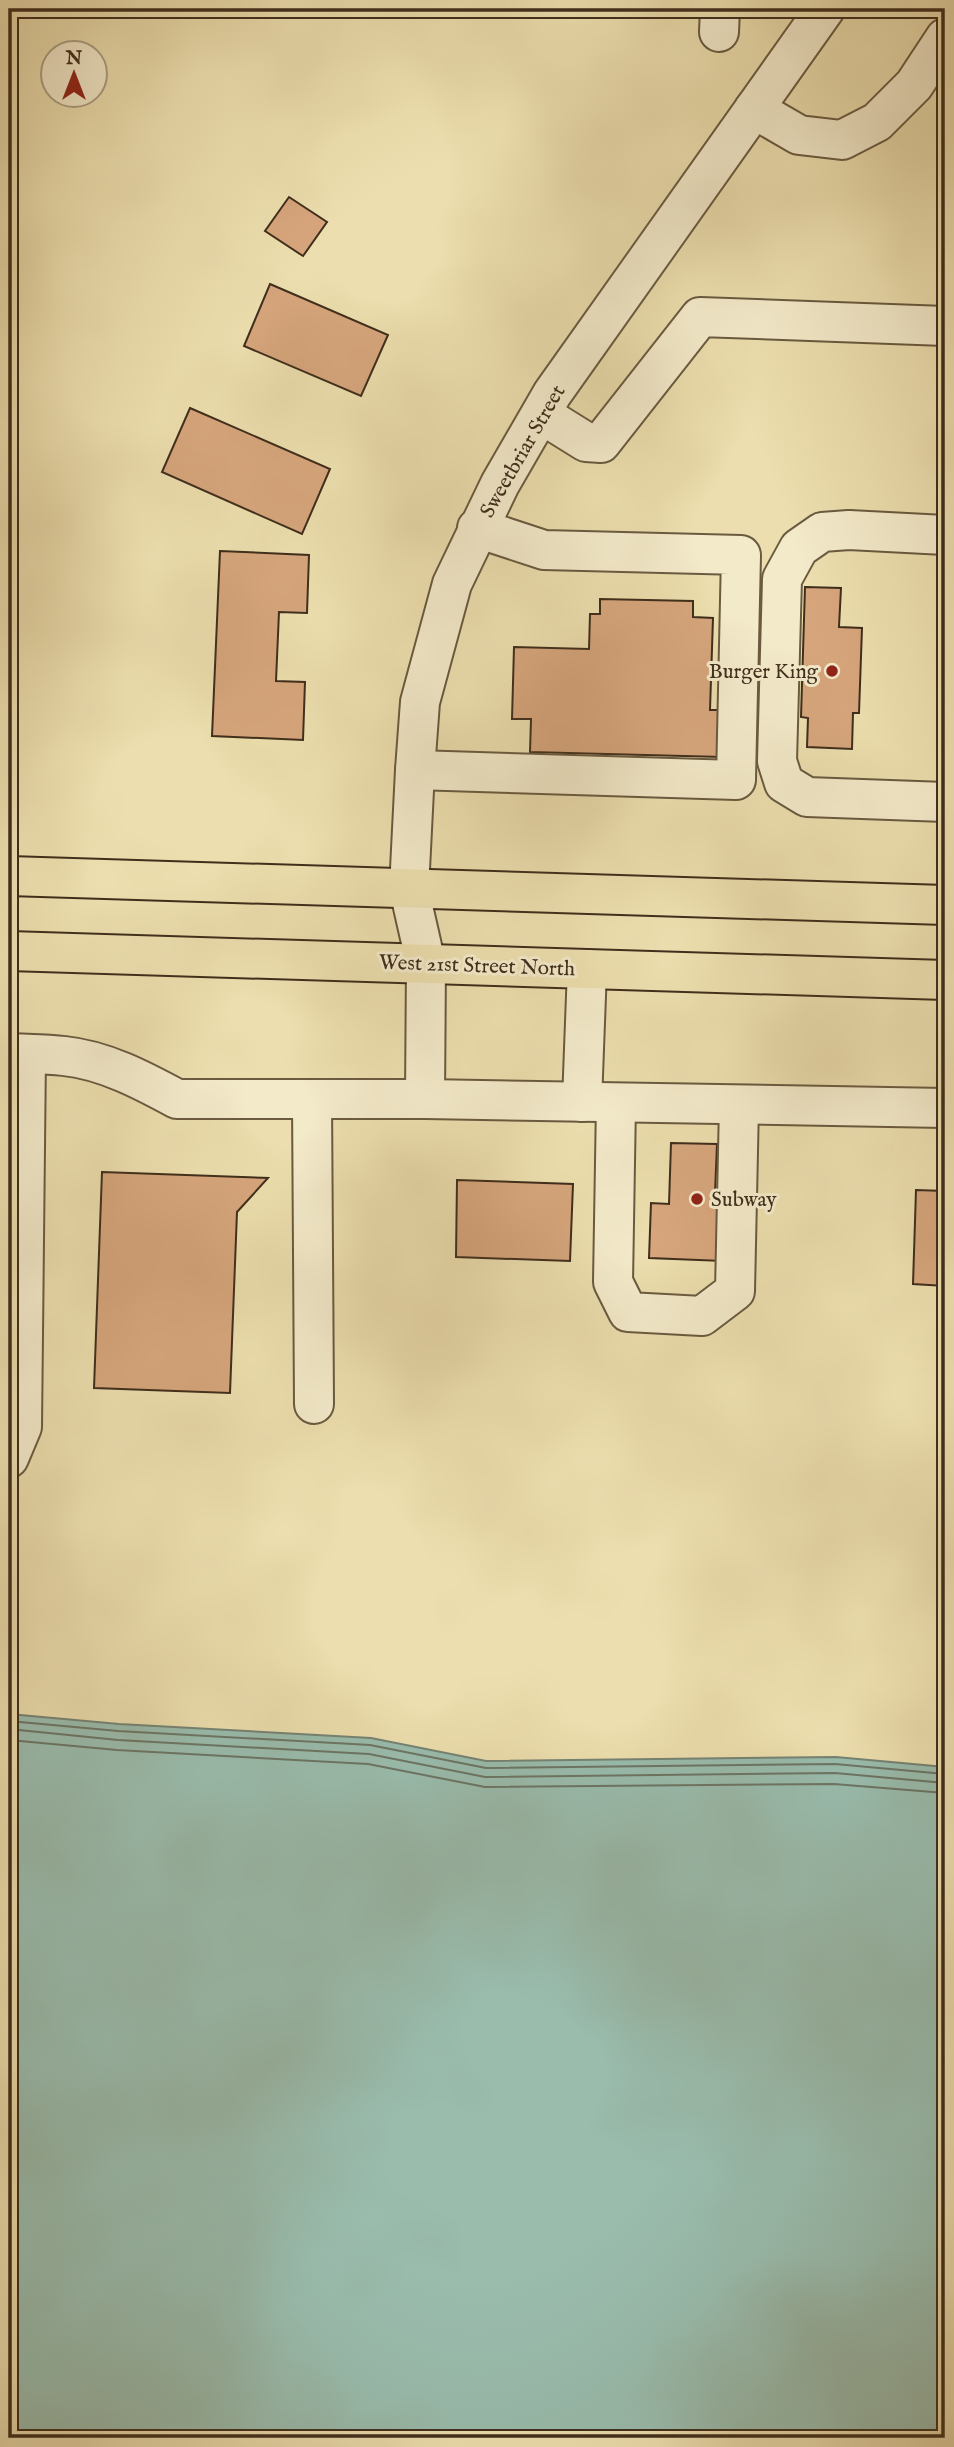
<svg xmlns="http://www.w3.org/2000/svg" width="954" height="2447" font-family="'IM FELL English',serif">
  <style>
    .water { fill: #99bcad; stroke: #758373; stroke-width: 2 }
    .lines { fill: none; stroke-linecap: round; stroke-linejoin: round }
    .shore { stroke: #6c7564; stroke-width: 2 }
    .building { fill: #d6a57c; stroke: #3f2e1c; stroke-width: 2 }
    .minor-casing { stroke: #6a5a40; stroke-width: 42 }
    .major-casing { stroke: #3f2e1c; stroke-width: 42 }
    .minor { stroke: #f3eaca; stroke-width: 38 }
    .major { stroke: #ecdeae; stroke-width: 38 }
    .poi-dot { fill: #8f2418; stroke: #f3eaca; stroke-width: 2.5 }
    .labels { text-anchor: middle; stroke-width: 6; stroke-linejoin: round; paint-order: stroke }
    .street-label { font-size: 21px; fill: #3f2e1c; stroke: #f3eaca }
    .poi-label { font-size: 21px; fill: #3f2e1c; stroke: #f3eaca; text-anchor: end }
  </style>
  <rect width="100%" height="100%" fill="#ecdeae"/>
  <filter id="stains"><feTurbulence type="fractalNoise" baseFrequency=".00286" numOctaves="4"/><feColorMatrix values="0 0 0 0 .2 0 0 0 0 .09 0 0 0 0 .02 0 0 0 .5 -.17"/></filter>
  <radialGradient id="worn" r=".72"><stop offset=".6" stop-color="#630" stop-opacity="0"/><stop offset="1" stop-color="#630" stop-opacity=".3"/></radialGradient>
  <path class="water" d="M9,1714L119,1724L371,1738L486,1761L836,1757L945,1767V2438H9Z"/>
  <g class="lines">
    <g class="shore">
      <path d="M9,1721L118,1731L370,1745L486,1768L835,1764L945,1774"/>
      <path d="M9,1729L118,1740L369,1754L485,1777L835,1773L945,1783"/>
      <path d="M9,1740L117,1750L368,1764L485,1787L834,1784L945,1793"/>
    </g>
  </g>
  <g class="building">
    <path d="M289,197L327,222L303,256L265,231Z"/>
    <path d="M270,284L388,335L361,396L244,346Z"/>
    <path d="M190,408L330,469L302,534L162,472Z"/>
    <path d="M220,551L309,555L307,613L279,612L276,681L305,682L303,740L212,736Z"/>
    <path d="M805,587L841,588L839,627L862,628L859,713H853L852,749L807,747L808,718L801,717Z"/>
    <path d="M600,599L693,601V617L713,618L710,710H723L722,757L530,752L531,719H512L514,647L589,649L590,614H600Z"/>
    <path d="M671,1143L717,1144L715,1193L725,1194L723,1261L649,1258L651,1203L669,1204Z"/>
    <path d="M102,1172L268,1178L237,1212L230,1393L94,1388Z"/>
    <path d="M457,1180L573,1184L570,1261L456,1257Z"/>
    <path d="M916,1190L945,1191V1286L913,1284Z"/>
  </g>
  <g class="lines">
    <g class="minor-casing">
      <g id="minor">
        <path d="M719,32L720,9"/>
        <path d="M754,109L799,135L842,140L877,122L914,85L945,38"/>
        <path d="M541,414L586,442L601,443L700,317L945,326"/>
        <path d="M945,535L849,530L822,532L799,548L782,579L777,761L784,783L807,797L945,802"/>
        <path d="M415,770L736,780L741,555L544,550L477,528"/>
        <path d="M9,1053C27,1054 46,1054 64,1056C104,1060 142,1080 177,1099H425L426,964L409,889L415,770L420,702L452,584L500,484L552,394L825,9"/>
        <path d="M312,1099L314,1404"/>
        <path d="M425,1099L945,1108"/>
        <path d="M582,1102L587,969"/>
        <path d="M616,1103L613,1282L628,1312L702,1316L735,1291L739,1105"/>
        <path d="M9,1458L22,1427L26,1054"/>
      </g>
    </g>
    <g class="major-casing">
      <g id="major">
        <path d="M9,876L945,905"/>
        <path d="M9,951L945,980"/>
      </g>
    </g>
    <use href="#minor" class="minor"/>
    <use href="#major" class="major"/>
  </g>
  <g class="poi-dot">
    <circle cx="832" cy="671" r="7"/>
    <circle cx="697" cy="1199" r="7"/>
  </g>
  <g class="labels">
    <g class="street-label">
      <text transform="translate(522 451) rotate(-60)" y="7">Sweetbriar Street</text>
      <text transform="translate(477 965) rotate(2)" y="7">West 21st Street North</text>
    </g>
    <g class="poi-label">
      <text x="818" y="678">Burger King</text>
      <text x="711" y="1206" text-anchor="start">Subway</text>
    </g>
  </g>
  <rect width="954" height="2447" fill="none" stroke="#ecdeae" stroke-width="35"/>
  <rect x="10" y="10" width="933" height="2426" fill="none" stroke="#3f2e1c" stroke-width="3.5"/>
  <rect x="18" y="18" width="919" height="2412" fill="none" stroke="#3f2e1c" stroke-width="2"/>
  <g transform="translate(74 74)"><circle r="33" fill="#f3eaca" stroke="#ab9f84" stroke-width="2"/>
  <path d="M0-5L12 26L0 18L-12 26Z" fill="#8f2418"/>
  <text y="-10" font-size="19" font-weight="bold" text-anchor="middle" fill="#3f2e1c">N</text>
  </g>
  <rect width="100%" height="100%" filter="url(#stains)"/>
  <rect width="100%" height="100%" fill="url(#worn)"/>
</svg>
